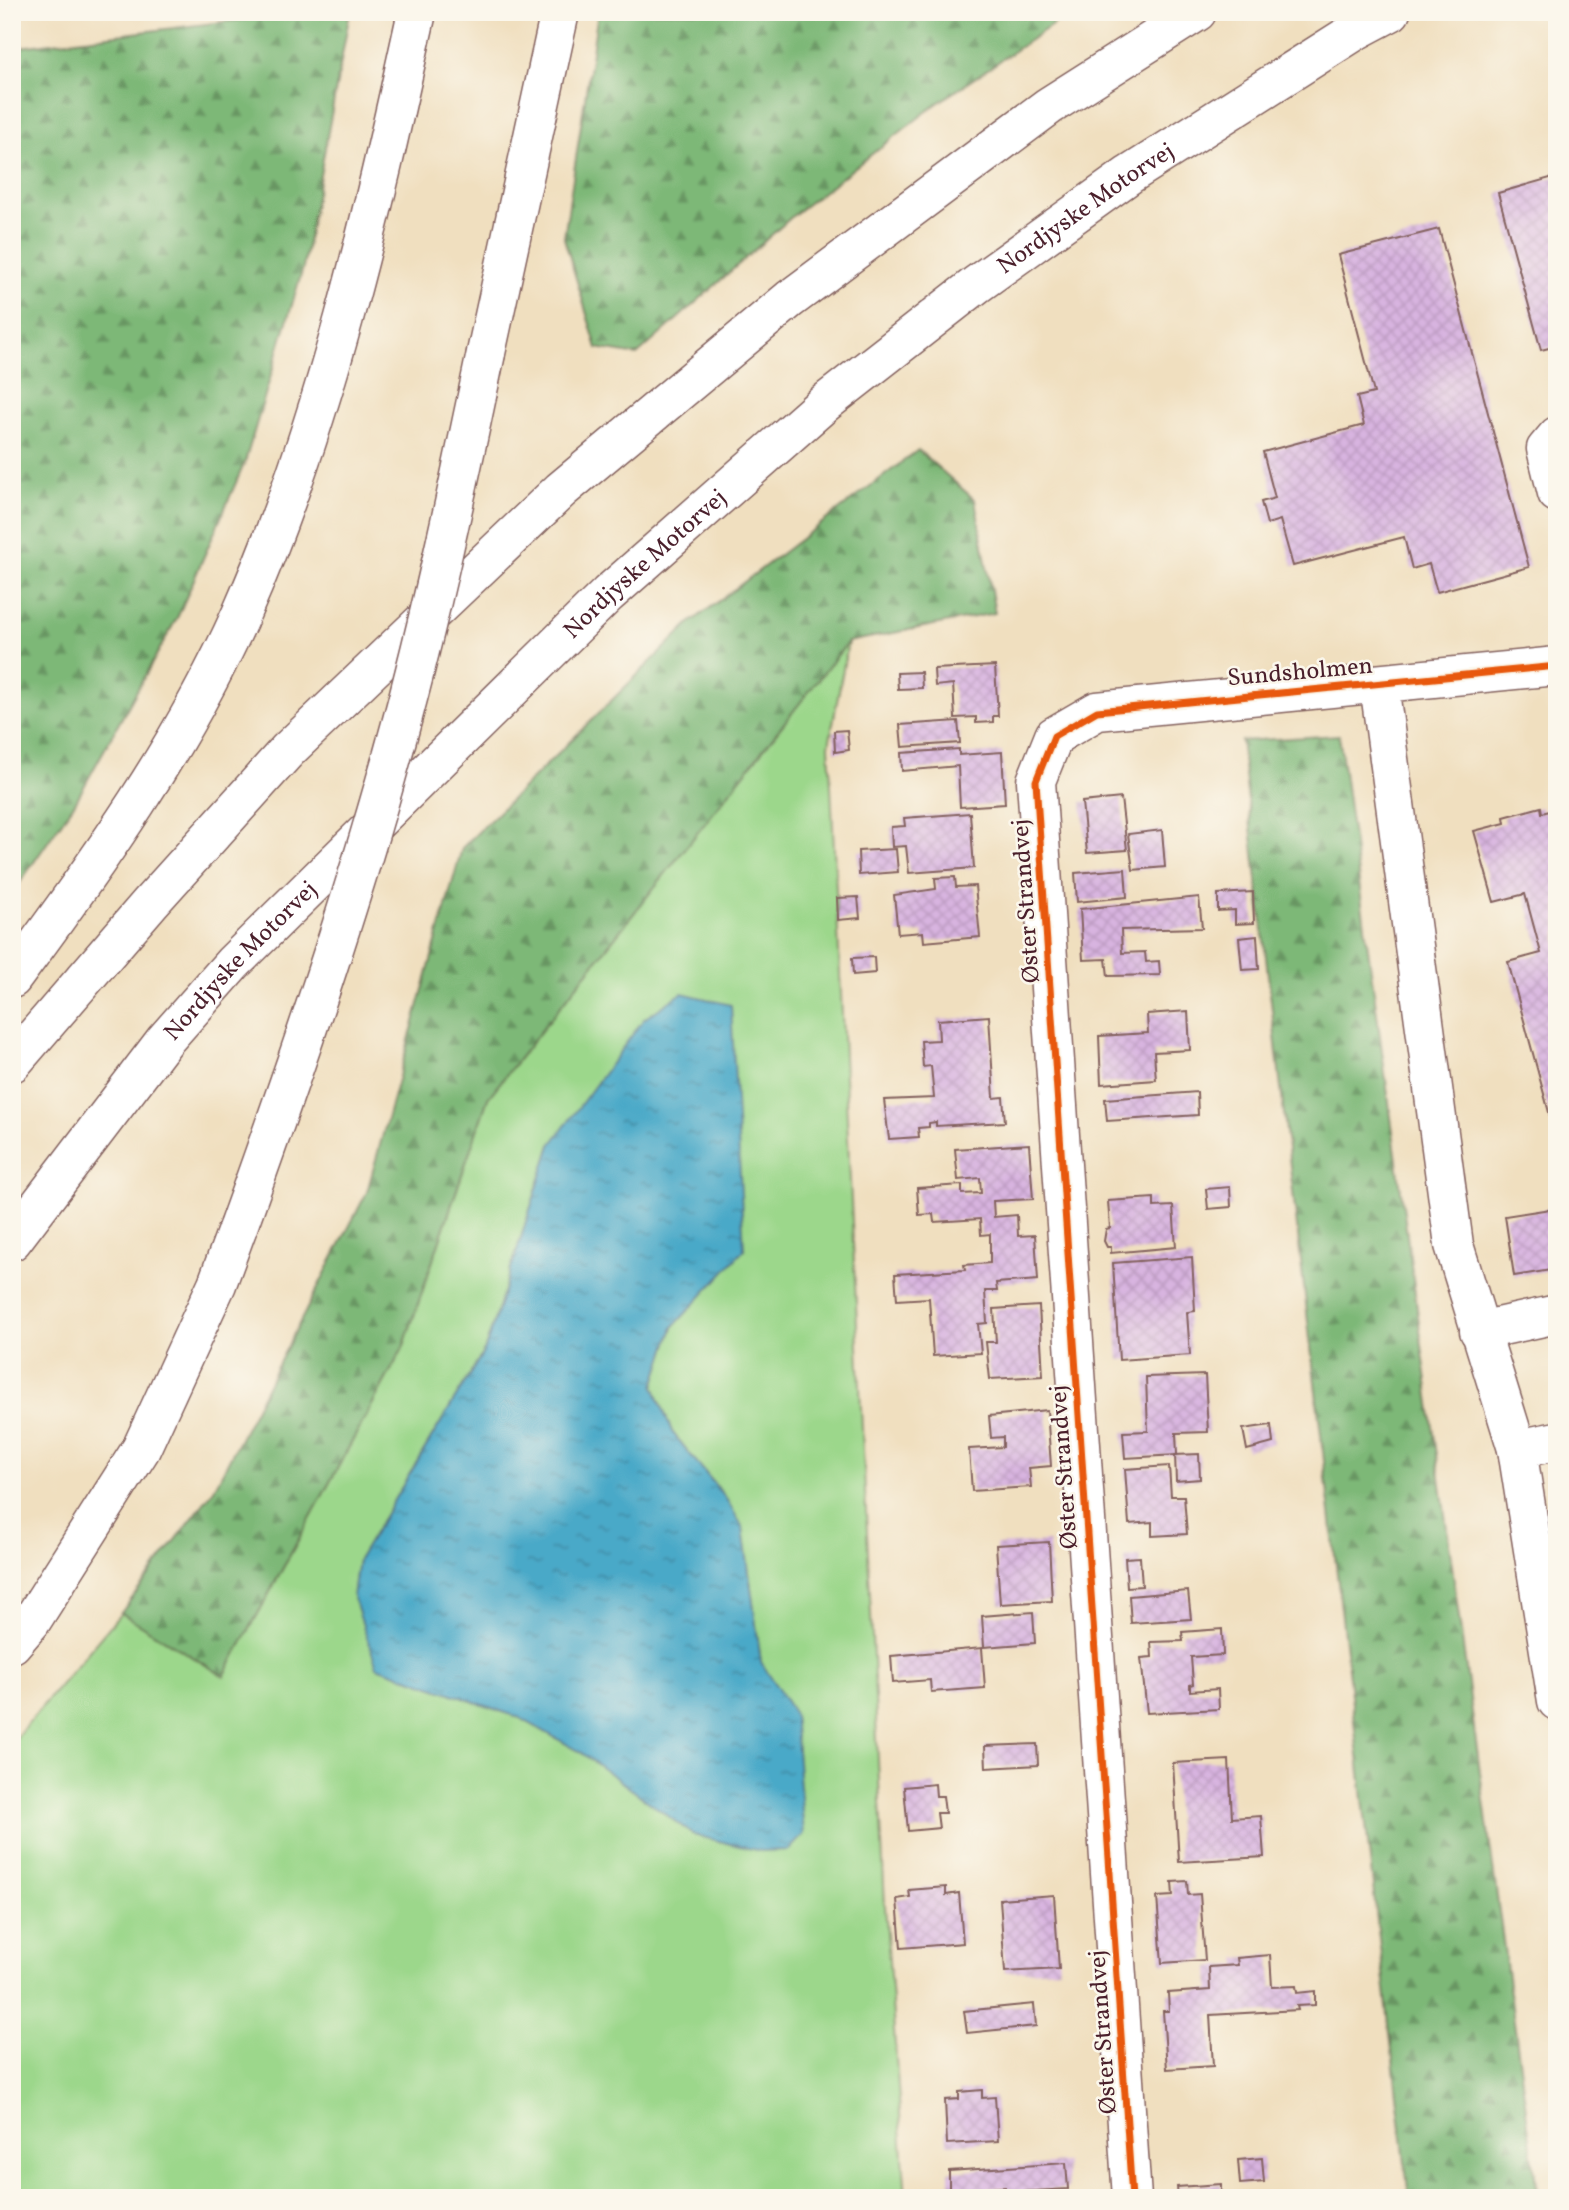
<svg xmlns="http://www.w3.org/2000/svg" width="1569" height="2210" font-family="Vollkorn,serif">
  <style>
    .grass { fill: #9cd78b; stroke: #737b5b; stroke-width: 2; fill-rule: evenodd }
    .forest { fill: url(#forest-firs); stroke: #646c51; stroke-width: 2 }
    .water { fill: url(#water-ripples); stroke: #4a647a; stroke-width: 2 }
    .building { fill: url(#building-cross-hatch) }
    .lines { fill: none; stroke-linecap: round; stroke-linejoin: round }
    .minor-casing { stroke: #84625f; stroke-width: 41 }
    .highway-casing { stroke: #84625f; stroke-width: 41 }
    .minor { stroke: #fff; stroke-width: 38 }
    .highway { stroke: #fff; stroke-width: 38 }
    .highway-bridge-casing { stroke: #84625f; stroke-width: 41; stroke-linecap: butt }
    .highway-bridge { stroke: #fff; stroke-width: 38 }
    .cycleway-casing { stroke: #fbf7ec; stroke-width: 11 }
    .cycleway { stroke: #e8590c; stroke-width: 7 }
    .labels { text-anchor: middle; stroke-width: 5; stroke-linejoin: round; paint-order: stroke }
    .street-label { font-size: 24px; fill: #4a1f2b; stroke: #fbf7ec }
  </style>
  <defs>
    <pattern id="forest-firs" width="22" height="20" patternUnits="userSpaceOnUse" patternTransform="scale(1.75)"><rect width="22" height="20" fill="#7db877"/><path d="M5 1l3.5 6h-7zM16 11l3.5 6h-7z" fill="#689562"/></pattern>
    <pattern id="water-ripples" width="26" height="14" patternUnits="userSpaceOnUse" patternTransform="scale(1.75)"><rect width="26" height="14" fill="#49a9c8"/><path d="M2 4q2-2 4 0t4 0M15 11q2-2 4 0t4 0" fill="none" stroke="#3f89a3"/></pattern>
    <pattern id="building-cross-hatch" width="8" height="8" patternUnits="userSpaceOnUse" patternTransform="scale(1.75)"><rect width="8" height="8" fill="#d8b4e0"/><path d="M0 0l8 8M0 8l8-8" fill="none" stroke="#bb9ac0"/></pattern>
  </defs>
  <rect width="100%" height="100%" fill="#fbf7ec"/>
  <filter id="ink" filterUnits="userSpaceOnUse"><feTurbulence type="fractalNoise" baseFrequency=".0143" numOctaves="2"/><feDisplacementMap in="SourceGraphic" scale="14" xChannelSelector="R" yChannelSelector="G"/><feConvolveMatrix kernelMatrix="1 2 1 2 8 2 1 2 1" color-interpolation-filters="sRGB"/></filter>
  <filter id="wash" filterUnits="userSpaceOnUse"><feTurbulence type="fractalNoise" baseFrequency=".00686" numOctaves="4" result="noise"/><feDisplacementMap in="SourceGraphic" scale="28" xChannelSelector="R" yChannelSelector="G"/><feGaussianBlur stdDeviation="1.57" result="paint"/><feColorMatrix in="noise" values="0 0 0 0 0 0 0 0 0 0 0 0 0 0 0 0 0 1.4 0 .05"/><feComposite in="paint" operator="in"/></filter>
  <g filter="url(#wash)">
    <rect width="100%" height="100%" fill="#f0dfbf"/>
    <path class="grass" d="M848,642L829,745L885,1905L906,2198H12V1742L121,1613L224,1676L403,1348L488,1098ZM551,1145L744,1249L673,1327L654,1386L672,1432L725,1497L743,1528L761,1663L794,1715L579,1751L520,1718L378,1667L353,1596L358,1560L485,1349Z"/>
    <g class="forest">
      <path d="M304,12H350L303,268L245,462L178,616L76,801L12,894V48Z"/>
      <path d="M598,12H1071L935,105L796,213L637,355L597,348L564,238Z"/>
      <path d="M918,450L975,500L995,613L848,642L488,1098L403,1348L224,1676L121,1613L213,1491L367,1192L462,848L690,623Z"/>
      <path d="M1339,735L1538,2198H1409L1241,741Z"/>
    </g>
    <path class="water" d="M682,993L731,1005L744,1250L673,1327L654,1386L672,1432L725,1497L743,1528L761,1662L794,1714L804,1834L789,1850L760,1851L694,1835L579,1751L520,1718L377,1667L353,1596L358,1560L485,1349L551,1145L644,1019Z"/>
    <g id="blocks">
      <g class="building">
        <path d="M1557,176V346L1541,350L1498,193Z"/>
        <path d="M1439,229L1529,567L1437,592L1429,564L1412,569L1404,537L1293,566L1280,520L1267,524L1261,502L1275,498L1263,452L1364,425L1357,397L1374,393L1338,255Z"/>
        <path d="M995,666L998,716H993V722L976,723V717L955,718L953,684L935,686L934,669Z"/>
        <path d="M921,672L922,688L898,689L897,673Z"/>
        <path d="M958,721L960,743L902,747L900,725Z"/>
        <path d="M847,730L849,750L835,752L834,731Z"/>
        <path d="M959,749V755L1002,752L1005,804L960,807L958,766L902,771L901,753Z"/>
        <path d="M1121,798L1127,850L1087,853L1082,802Z"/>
        <path d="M1541,807L1542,813L1557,809V1126L1553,1127L1508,962L1541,953L1525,894L1494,902L1474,831L1505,823L1504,817Z"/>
        <path d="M970,813L974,868L909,873L906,846L892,847L891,827L905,826L904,818Z"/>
        <path d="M1162,830L1165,867L1133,870L1128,834Z"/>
        <path d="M896,849L898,872L859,875L858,851Z"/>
        <path d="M1125,869L1127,897L1077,902L1075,873Z"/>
        <path d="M955,877L956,887L975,886L980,937L924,942L923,932L898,934L894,895L936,889L935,878Z"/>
        <path d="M1253,892L1254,923L1235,924V910L1218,911V894Z"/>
        <path d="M858,897L860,918L838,920L837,898Z"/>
        <path d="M1199,897L1202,928L1121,930L1122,953L1145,952L1146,962L1159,961L1160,975L1108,976L1106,959L1083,960L1080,909Z"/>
        <path d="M1257,936L1259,969L1242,970L1239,938Z"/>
        <path d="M874,957L875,973L853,975L852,958Z"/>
        <path d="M1188,1011L1190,1050L1154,1052L1156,1080L1101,1084L1099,1036L1148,1033L1147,1014Z"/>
        <path d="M989,1016L994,1098L1003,1097L1005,1122L936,1126V1122L929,1123V1127L918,1128L919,1137L889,1139L884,1100L934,1098L931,1066L923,1067L921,1041L939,1040L938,1020Z"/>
        <path d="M1197,1092L1198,1115L1107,1121L1105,1099Z"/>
        <path d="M1029,1144L1033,1199L993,1201L994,1217L1017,1215L1018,1236L1035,1235L1038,1280L996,1283L997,1291H985L987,1323L978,1324L981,1353L933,1356L929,1298L897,1300L895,1274L965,1270L964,1265L990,1263V1234L981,1235L980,1219L934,1222L933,1214L919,1215L917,1188L962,1185V1194L981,1193L980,1178L958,1180L955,1149Z"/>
        <path d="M1230,1187L1231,1207L1208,1209L1206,1189Z"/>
        <path d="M1154,1198V1207L1173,1206L1176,1247L1111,1253V1247H1107L1104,1241L1106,1229L1110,1228L1108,1201Z"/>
        <path d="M1557,1208V1269L1514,1276L1505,1216Z"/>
        <path d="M1192,1257L1195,1311L1187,1312L1190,1355L1119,1360L1113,1263Z"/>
        <path d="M1039,1306L1043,1376L990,1379L986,1342H996L994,1309Z"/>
        <path d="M1205,1375L1208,1432L1176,1433L1177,1455L1125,1458L1123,1432L1148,1431L1146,1377Z"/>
        <path d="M1047,1410L1051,1466L1029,1468L1031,1487L972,1491L969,1449L1003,1447V1437L991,1438L989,1416Z"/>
        <path d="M1271,1425L1273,1443L1247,1450L1243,1429Z"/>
        <path d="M1199,1454L1200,1479L1176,1481L1175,1455Z"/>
        <path d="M1169,1466L1171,1496H1184L1187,1534L1152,1536V1522L1129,1524L1125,1469Z"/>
        <path d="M1049,1542L1052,1601L1000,1604L996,1545Z"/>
        <path d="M1140,1557L1142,1586L1127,1587L1125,1558Z"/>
        <path d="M1188,1591L1191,1619L1131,1623L1129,1596Z"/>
        <path d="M1033,1612L1035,1643L984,1647L982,1616Z"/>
        <path d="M1222,1629L1223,1655L1191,1657L1193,1684L1190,1685V1691L1218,1689L1219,1709L1147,1713L1141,1658L1152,1657L1151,1642L1183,1641L1182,1632Z"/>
        <path d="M982,1648L985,1688L931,1692L930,1680L893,1683L891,1656Z"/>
        <path d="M1037,1744L1038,1765L986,1768L985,1746Z"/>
        <path d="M1229,1760L1232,1818L1261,1816L1264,1857L1179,1862L1173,1763Z"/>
        <path d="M935,1784L936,1796H943L945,1813H937L939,1828L908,1831L904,1787Z"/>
        <path d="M1187,1881L1188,1895L1200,1894L1205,1960L1162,1963L1157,1897L1173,1896L1172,1882Z"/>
        <path d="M946,1887V1895L959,1893L963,1943L901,1948L897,1899L910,1897L909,1890Z"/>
        <path d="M1054,1895L1059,1969L1005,1972L1000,1899Z"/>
        <path d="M1270,1955L1272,1987L1296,1986L1297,1993L1315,1991V2005L1297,2006L1298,2010L1210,2015L1213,2066L1167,2069L1163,2011H1169L1168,1993L1210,1990L1209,1967L1238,1965L1237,1958Z"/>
        <path d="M1034,2004L1036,2026L967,2033L964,2011Z"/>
        <path d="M982,2090V2098L995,2097L998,2141L947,2144L945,2100L959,2099V2092Z"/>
        <path d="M1262,2158L1264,2182L1240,2184L1238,2160Z"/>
        <path d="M1066,2163L1068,2189L1005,2193V2187L949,2191V2171Z"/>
        <path d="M1221,2184V2198H1178L1177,2187Z"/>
      </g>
    </g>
  </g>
  <g filter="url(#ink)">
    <use href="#blocks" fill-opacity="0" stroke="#84625f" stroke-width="2"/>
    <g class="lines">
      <g class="minor-casing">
        <g id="minor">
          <path d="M1557,436L1546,449L1557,493"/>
          <path d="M1379,684L1454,1245L1517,1449L1557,1701"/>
          <path d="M1479,1331L1557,1314"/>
          <path d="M1517,1449L1557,1441"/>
          <path d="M1132,2198L1036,781L1054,736L1097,711L1557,666"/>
        </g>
      </g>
      <g class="highway-casing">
        <g id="highway">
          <path d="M486,353L560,12"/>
          <path d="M12,979C97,864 182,746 241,614C326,422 372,217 417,12"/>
          <path d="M12,1063L150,903L288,750L561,490L790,299L1049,106L1197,12"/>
          <path id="s1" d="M12,1241L165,1040L233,963L608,594L825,403L976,285L1129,175L1357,30L1391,12"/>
          <path d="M12,1644L31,1622L141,1449L217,1284L238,1227"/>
        </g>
      </g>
      <use href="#minor" class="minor"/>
      <use href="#highway" class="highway"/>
      <g class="highway-bridge-casing">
        <path id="highway-bridge" d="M238,1227C296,1066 352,904 397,739C432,612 459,482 486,353"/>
      </g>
      <use href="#highway-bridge" class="highway-bridge"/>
      <g class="cycleway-casing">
        <path id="cycleway" d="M1132,2198L1036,781L1054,736L1097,711L1557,666"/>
      </g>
      <use href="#cycleway" class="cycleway"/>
    </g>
  </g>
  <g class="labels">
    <g class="street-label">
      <text dy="8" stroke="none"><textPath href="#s1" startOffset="1496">Nordjyske Motorvej</textPath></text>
      <text dy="8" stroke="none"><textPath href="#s1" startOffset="929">Nordjyske Motorvej</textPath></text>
      <text transform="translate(1300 671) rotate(-5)" y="8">Sundsholmen</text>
      <text transform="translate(1025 901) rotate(-94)" y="8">Øster Strandvej</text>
      <text dy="8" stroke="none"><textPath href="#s1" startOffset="362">Nordjyske Motorvej</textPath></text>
      <text transform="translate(1063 1467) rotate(-94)" y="8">Øster Strandvej</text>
      <text transform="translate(1102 2032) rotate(-94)" y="8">Øster Strandvej</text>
    </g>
  </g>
  <rect width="1569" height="2210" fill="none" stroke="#fbf7ec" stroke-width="42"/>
</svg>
